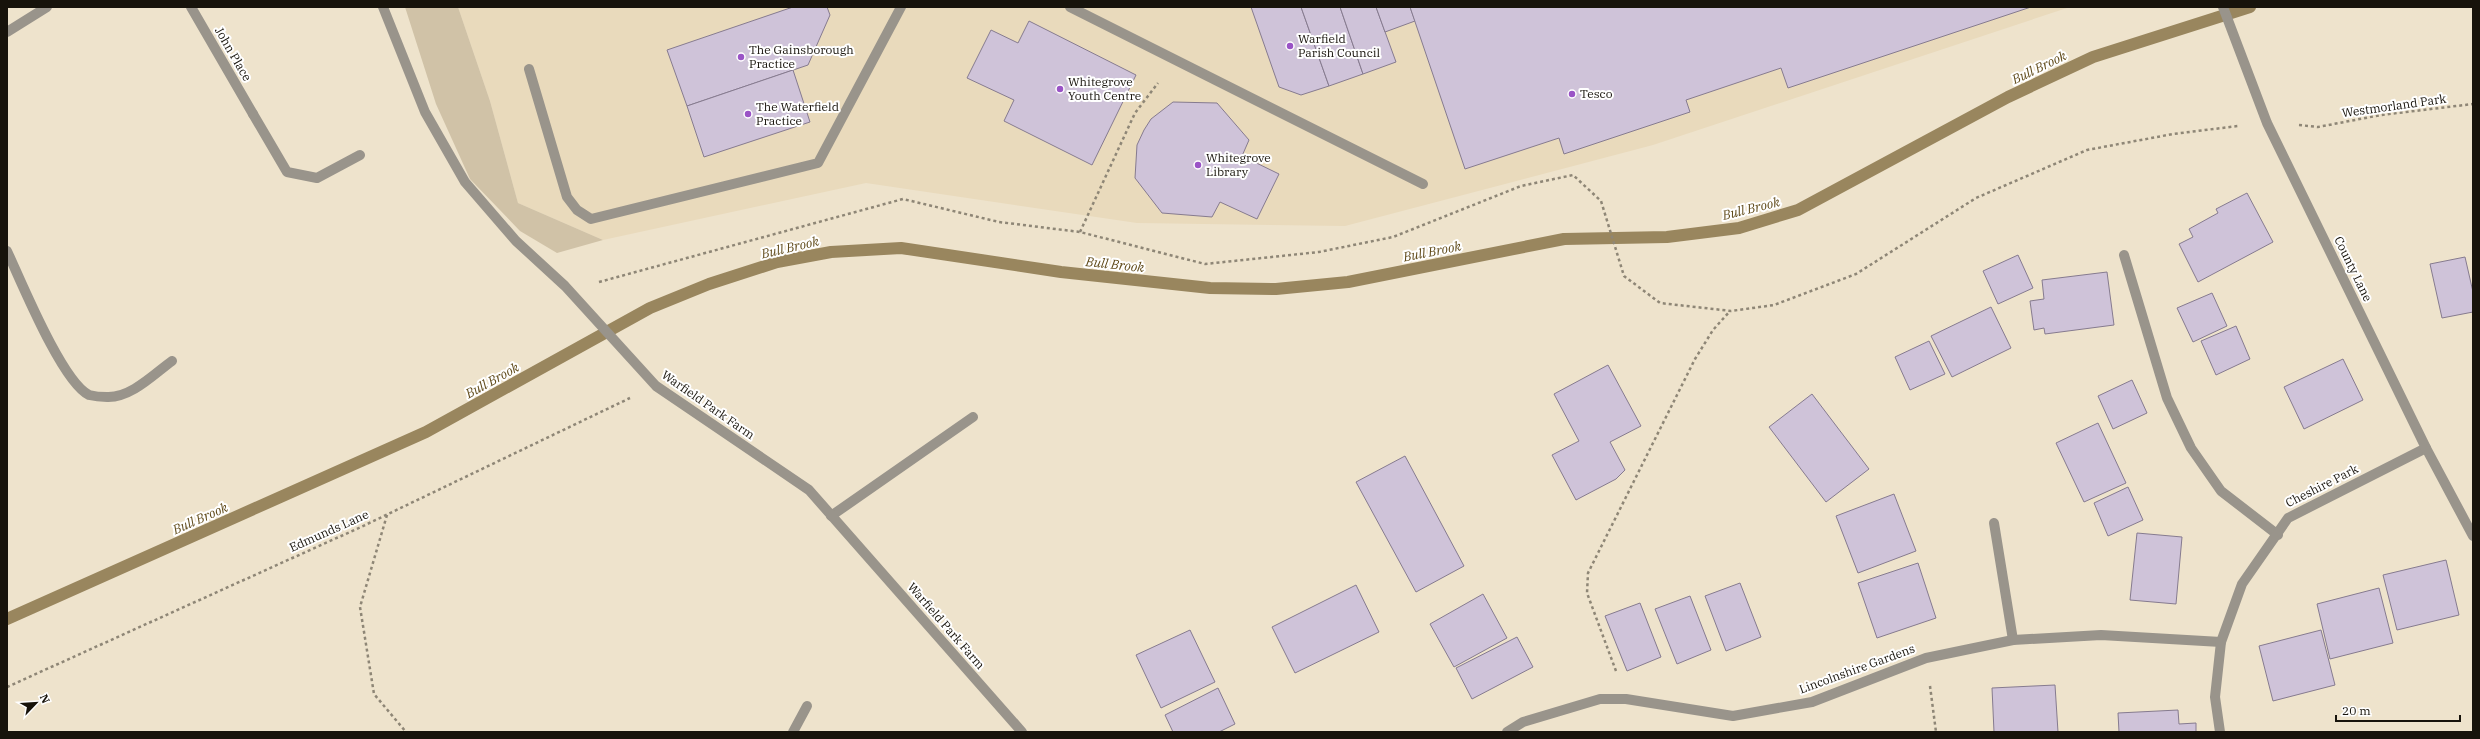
<svg xmlns="http://www.w3.org/2000/svg" width="2480" height="739" font-family="'IBM Plex Serif',serif">
  <style>
    .built { fill: #e9dabc }
    .green { fill: #d0c2a7 }
    .lines { fill: none; stroke-linecap: round; stroke-linejoin: round }
    .stream { stroke: #99865e; stroke-width: 12 }
    .building { fill: #cfc3d9; stroke: #867b8f }
    .path { stroke: #8e8676; stroke-width: 2.5; stroke-dasharray: 3 3; stroke-linecap: butt }
    .service { stroke: #99948b; stroke-width: 10 }
    .minor { stroke: #99948b; stroke-width: 10 }
    .tertiary { stroke: #99948b; stroke-width: 10 }
    .poi-dot { fill: #9a53c6; stroke: #fff; stroke-width: 1.5 }
    .labels { text-anchor: middle; stroke-width: 4; stroke-linejoin: round; paint-order: stroke }
    .poi-label { font-size: 12px; fill: #17130b; stroke: #fff; text-anchor: start }
    .street-label { font-size: 12px; fill: #17130b; stroke: #fff }
    .water-label { font-size: 13px; font-style: italic; fill: #5f4918; stroke: #fff }
  </style>
  <rect width="100%" height="100%" fill="#eee3cc"/>
  <path class="built" d="M458,7H2070L1653,145L1345,226L1137,223L866,183L603,240L518,203L490,101Z"/>
  <path class="green" d="M405,7H458L490,101L518,203L603,240L557,253L520,231L470,179L436,104Z"/>
  <g class="lines">
    <path class="stream" d="M7,619L426,432L650,308L709,284L777,262L831,252L901,248L1061,272L1210,288L1276,289L1348,282L1564,239L1667,237L1739,228L1798,210L2008,97L2093,57L2250,7"/>
  </g>
  <g class="building">
    <path d="M793,7H827L830,15L808,65L687,106L667,50Z"/>
    <path d="M1251,7H1301L1329,86L1301,95L1279,87Z"/>
    <path d="M1301,7H1340L1363,74L1329,86Z"/>
    <path d="M1340,7H1376L1396,62L1363,74Z"/>
    <path d="M1376,7H1410L1415,21L1385,32Z"/>
    <path d="M1410,7H2031L1788,88L1781,68L1686,100L1690,112L1564,154L1559,138L1465,169Z"/>
    <path d="M1029,21L1136,75L1092,165L1004,121L1014,100L967,78L991,30L1018,43Z"/>
    <path d="M793,70L810,122L704,157L687,106Z"/>
    <path d="M1173,102L1217,103L1249,140L1242,156L1279,174L1257,219L1220,202L1212,217L1162,213L1135,178L1137,145L1144,130L1151,119Z"/>
    <path d="M2247,193L2273,242L2198,282L2179,244L2193,237L2189,229L2218,213L2216,209Z"/>
    <path d="M2018,255L2033,288L1998,304L1983,271Z"/>
    <path d="M2465,257L2473,292V312L2442,318L2430,264Z"/>
    <path d="M2107,272L2114,325L2045,334L2044,328L2034,330L2030,301L2044,299L2042,280Z"/>
    <path d="M2212,293L2227,326L2193,342L2177,308Z"/>
    <path d="M1991,307L2011,348L1952,377L1931,336Z"/>
    <path d="M2236,326L2250,359L2216,375L2201,341Z"/>
    <path d="M1929,341L1945,374L1910,390L1895,357Z"/>
    <path d="M2343,359L2363,400L2304,429L2284,387Z"/>
    <path d="M1608,365L1641,426L1610,442L1625,470L1616,479L1576,500L1552,455L1579,441L1554,394Z"/>
    <path d="M2132,380L2147,413L2113,429L2098,396Z"/>
    <path d="M1812,394L1869,469L1826,502L1769,427Z"/>
    <path d="M2098,423L2126,483L2084,502L2056,443Z"/>
    <path d="M1405,456L1464,566L1416,592L1356,482Z"/>
    <path d="M2128,487L2143,520L2108,536L2094,503Z"/>
    <path d="M1894,494L1916,551L1858,573L1836,516Z"/>
    <path d="M2137,533L2182,537L2176,604L2130,600Z"/>
    <path d="M2446,560L2459,615L2397,630L2383,575Z"/>
    <path d="M1918,563L1936,618L1877,638L1858,583Z"/>
    <path d="M1740,583L1761,637L1726,651L1705,596Z"/>
    <path d="M1356,585L1379,632L1295,673L1272,627Z"/>
    <path d="M2379,588L2393,643L2330,659L2317,604Z"/>
    <path d="M1483,594L1507,638L1454,667L1430,624Z"/>
    <path d="M1690,596L1711,650L1677,664L1655,609Z"/>
    <path d="M1640,603L1661,657L1627,671L1605,616Z"/>
    <path d="M1190,630L1215,682L1161,708L1136,655Z"/>
    <path d="M2321,630L2335,685L2273,701L2259,646Z"/>
    <path d="M1517,637L1533,667L1472,699L1456,668Z"/>
    <path d="M2055,685L2058,732H1994L1992,688Z"/>
    <path d="M1218,688L1235,724L1219,732H1173L1165,715Z"/>
    <path d="M2178,710L2179,724L2196,723V732H2119L2118,713Z"/>
  </g>
  <g class="lines">
    <g class="path">
      <path d="M2299,125L2318,127L2381,115L2473,104"/>
      <path d="M1080,232L1135,113L1158,83"/>
      <path d="M599,282L903,199L999,222L1080,232L1205,264L1319,252L1393,237L1521,186L1573,175L1601,201L1624,276L1660,303L1731,311L1774,305L1856,274L1976,198L2087,150L2173,134L2238,126"/>
      <path d="M387,515L360,607L374,694L406,732"/>
      <path d="M1616,671L1587,593L1588,573L1695,359L1713,330L1730,311"/>
      <path d="M1930,686L1936,732"/>
      <path d="M7,687L361,527L630,398"/>
    </g>
    <g class="service">
      <path d="M1070,7L1423,184"/>
      <path d="M529,69L567,197L577,210L591,219L818,163L901,7"/>
      <path d="M253,114L287,172L317,178L360,155"/>
      <path d="M7,251C21,281 62,382 89,395C93,396 102,397 107,397C131,398 154,374 172,361"/>
      <path d="M2124,255L2167,398L2191,448L2221,491L2278,535"/>
      <path d="M831,516L973,417"/>
      <path d="M1994,523L2013,640"/>
    </g>
    <g class="minor">
      <path d="M191,7L253,114"/>
      <path d="M383,7L425,112L465,182L516,241L565,286L656,386L809,490L1022,732"/>
      <path d="M7,32L47,7"/>
      <path d="M793,732L807,706"/>
      <path d="M1507,732L1523,722L1600,699H1626L1733,716L1812,702L1926,658L2013,640L2101,635L2221,642"/>
      <path d="M2220,732L2215,697L2221,642L2242,584L2288,518L2426,448"/>
    </g>
    <path class="tertiary" d="M2223,7L2267,123L2426,448L2473,536"/>
  </g>
  <g class="poi-dot">
    <circle cx="1290" cy="46" r="4"/>
    <circle cx="741" cy="57" r="4"/>
    <circle cx="1060" cy="89" r="4"/>
    <circle cx="1572" cy="94" r="4"/>
    <circle cx="748" cy="114" r="4"/>
    <circle cx="1198" cy="165" r="4"/>
  </g>
  <g class="labels">
    <g class="poi-label">
      <text x="1298" y="43">Warfield<tspan x="1298" dy="14">Parish Council</tspan></text>
      <text x="749" y="54">The Gainsborough<tspan x="749" dy="14">Practice</tspan></text>
      <text x="1068" y="86">Whitegrove<tspan x="1068" dy="14">Youth Centre</tspan></text>
      <text x="1580" y="98">Tesco</text>
      <text x="756" y="111">The Waterfield<tspan x="756" dy="14">Practice</tspan></text>
      <text x="1206" y="162">Whitegrove<tspan x="1206" dy="14">Library</tspan></text>
    </g>
    <g class="street-label">
      <text transform="translate(233 54) rotate(60)" y="4">John Place</text>
      <text transform="translate(2394 106) rotate(-8)" y="4">Westmorland Park</text>
      <text transform="translate(2353 269) rotate(64)" y="4">County Lane</text>
      <text transform="translate(708 405) rotate(35)" y="4">Warfield Park Farm</text>
      <text transform="translate(2322 486) rotate(-27)" y="4">Cheshire Park</text>
      <text transform="translate(329 531) rotate(-24)" y="4">Edmunds Lane</text>
      <text transform="translate(946 626) rotate(49)" y="4">Warfield Park Farm</text>
      <text transform="translate(1857 669) rotate(-20)" y="4">Lincolnshire Gardens</text>
    </g>
    <g class="water-label">
      <text transform="translate(2039 67) rotate(-26)" y="5">Bull Brook</text>
      <text transform="translate(1751 208) rotate(-14)" y="5">Bull Brook</text>
      <text transform="translate(790 247) rotate(-13)" y="5">Bull Brook</text>
      <text transform="translate(1432 251) rotate(-11)" y="5">Bull Brook</text>
      <text transform="translate(1115 264) rotate(6)" y="5">Bull Brook</text>
      <text transform="translate(492 380) rotate(-29)" y="5">Bull Brook</text>
      <text transform="translate(200 518) rotate(-24)" y="5">Bull Brook</text>
    </g>
  </g>
  <rect width="2480" height="739" fill="none" stroke="#17130b" stroke-width="16"/>
  <g transform="translate(36 703) rotate(65)" stroke="#ffffff" stroke-width="3" paint-order="stroke">
  <path d="M0-3L7 15L0 10L-7 15Z" fill="#17130b"/>
  <text y="-6" font-size="11" font-weight="bold" text-anchor="middle" fill="#17130b">N</text>
  </g>
  <path d="M2336 715v6h124v-6" fill="none" stroke="#17130b" stroke-width="2"/>
  <text x="2342" y="715" font-size="12" fill="#17130b" stroke="#ffffff" stroke-width="3" paint-order="stroke">20 m</text>
</svg>
